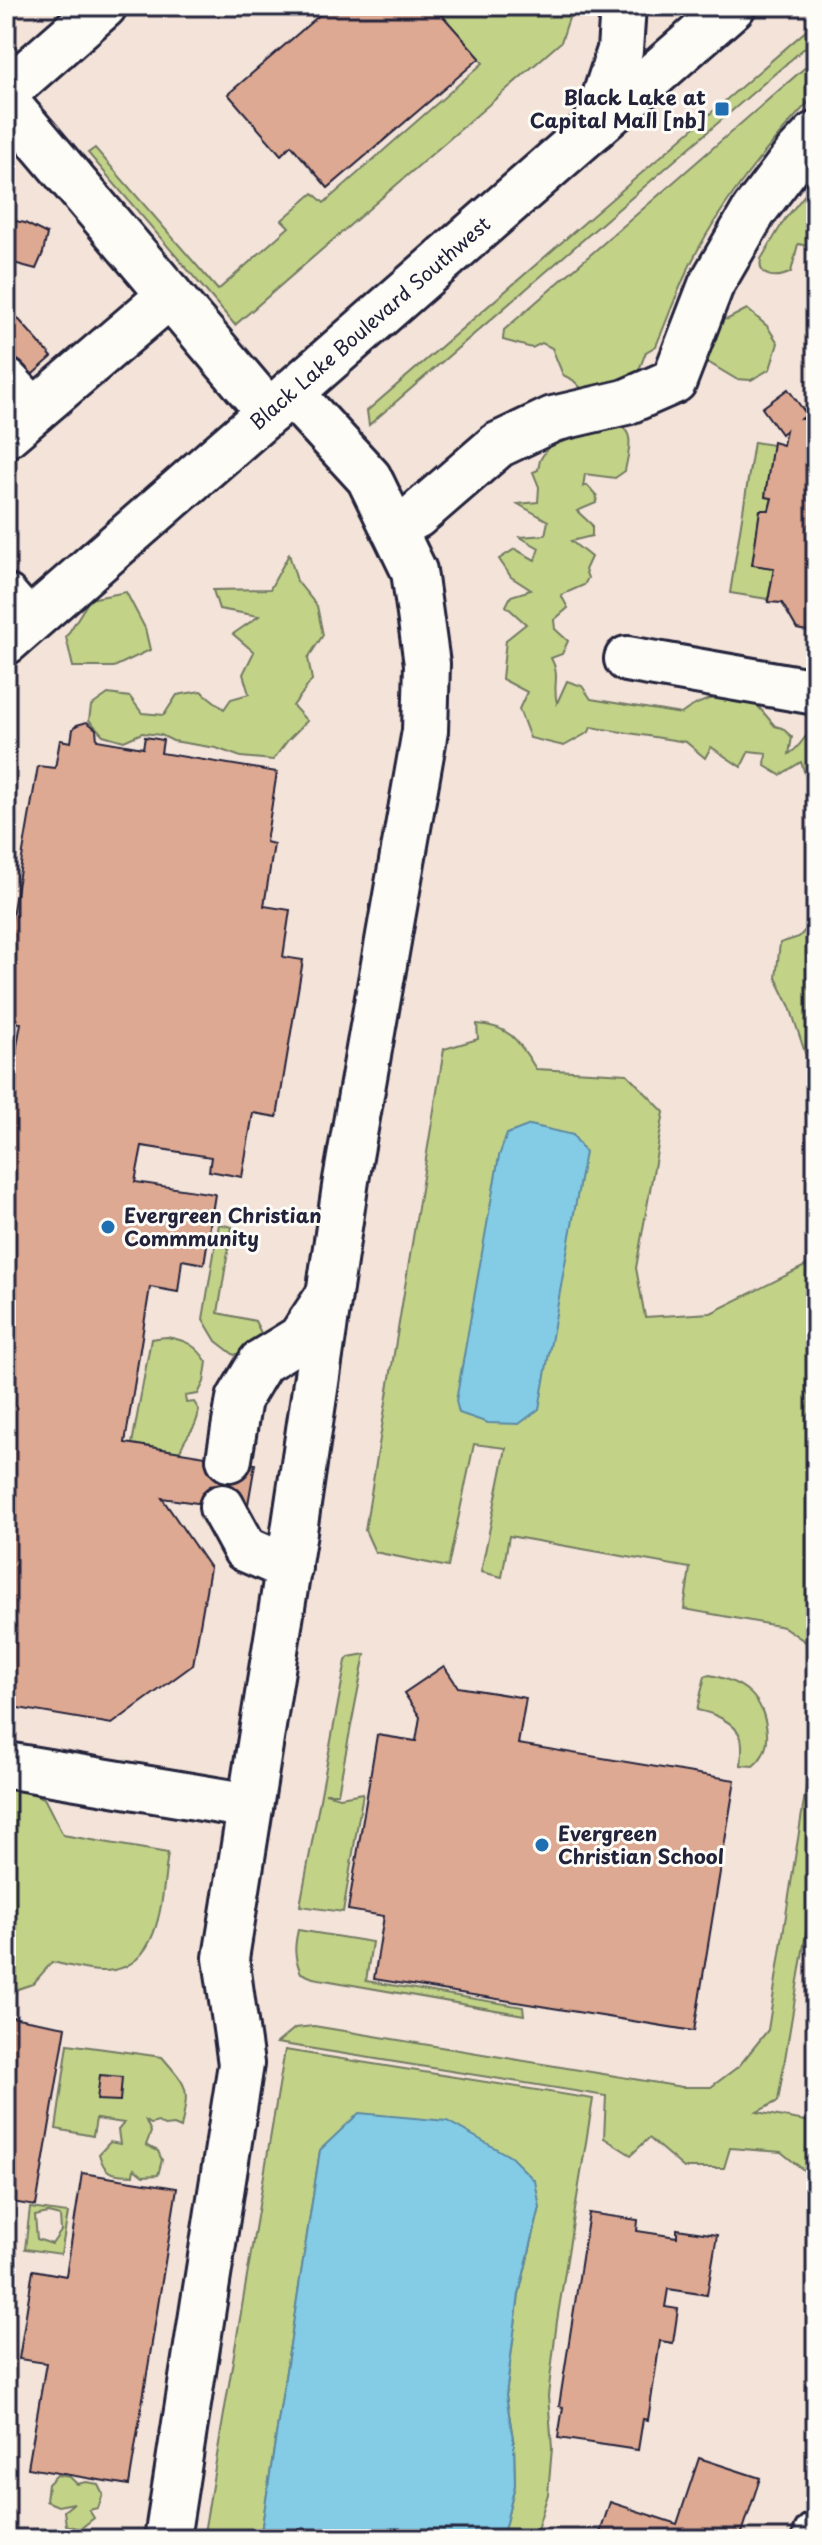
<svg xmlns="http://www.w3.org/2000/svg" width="822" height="2545" font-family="'Playpen Sans',sans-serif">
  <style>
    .green { fill: #c2d388; stroke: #727a62; stroke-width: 2; fill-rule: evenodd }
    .water { fill: #84cce5; stroke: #5d88a1; stroke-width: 2 }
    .building { fill: #dea992; stroke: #22223b; stroke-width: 2 }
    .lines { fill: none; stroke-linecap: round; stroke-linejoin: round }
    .minor-casing { stroke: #22223b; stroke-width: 50 }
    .major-casing { stroke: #22223b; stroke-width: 50 }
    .minor { stroke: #fdfcf7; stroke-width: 44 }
    .major { stroke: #fdfcf7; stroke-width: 44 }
    .poi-dot { fill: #1f6fb2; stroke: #fdfcf7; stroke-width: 3 }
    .labels { text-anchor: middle; stroke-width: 6; stroke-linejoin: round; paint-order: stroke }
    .poi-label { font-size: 20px; font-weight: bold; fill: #22223b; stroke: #fdfcf7; text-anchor: start }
    .street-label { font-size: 20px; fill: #22223b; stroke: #fdfcf7 }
  </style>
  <rect width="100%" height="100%" fill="#f4e3d9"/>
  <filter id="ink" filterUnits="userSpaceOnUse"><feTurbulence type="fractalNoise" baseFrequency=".0125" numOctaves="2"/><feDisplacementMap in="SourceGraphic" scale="16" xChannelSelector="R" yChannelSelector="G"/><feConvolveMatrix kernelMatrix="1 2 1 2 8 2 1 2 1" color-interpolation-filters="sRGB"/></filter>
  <g filter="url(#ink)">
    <g class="green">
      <path d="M445,6H573L561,42L235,325L88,153L95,148L218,290L289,227L282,220L313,193L324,203L483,63L441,14L447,9Z"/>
      <path d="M816,22V38L369,425L367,411Z"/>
      <path d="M816,58V94C766,147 714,210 684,278C674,300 666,323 656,346L646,352L637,375L586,393L573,380L563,375L552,348L542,343L532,348L503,340L504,330Z"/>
      <path d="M811,187L816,188L814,247L798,244L791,272C778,279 757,279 761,259L785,219Z"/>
      <path d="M747,309L767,326L778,343L770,369L751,380L736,379L701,358L712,321L728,319Z"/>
      <path d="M613,424C638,428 628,453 625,471L615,478L585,474L583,487L587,485L597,496L596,503L577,511L592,525V536L571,541L591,557L585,570L588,578L584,585L561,595L568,608L554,620L555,629L568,641L562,654L551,658C561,676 552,685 557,703L567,681L582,686L591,699L681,714C703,697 724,694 751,698L775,726L782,728L792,737L789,754C801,747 805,734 816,725V774L806,777L801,762L780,775L765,766L766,753L749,751L741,767L711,747L705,758L686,742L591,727L589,732L564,746L530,738L519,709L527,692L502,679L506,640L526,624L506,606L511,596L531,590L511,577L499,559L515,549L535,560L539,548L520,537L545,535L548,521L518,504L538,502L539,487L533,472L538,470L540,460L548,447Z"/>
      <path d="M754,442L773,445L765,497L772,498L769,510H760L753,565L774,568L768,599L730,593Z"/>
      <path d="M289,554L297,581L317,606L323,635L308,658L312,680L293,706L307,721L288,740L273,760L241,757L216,748L173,741L161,735L142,733L124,741L103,735L89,720L91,706L108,694L130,697L142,713L164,715L177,695L201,691L224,709L231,699L249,694L243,674L254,652L233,634L259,616L219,609L213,590L270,589Z"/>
      <path d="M126,592L145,628L150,650L114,667H73L66,637L90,599Z"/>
      <path d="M816,918V1086L790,1007L776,978L780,943L799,937Z"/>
      <path d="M477,1024C511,1026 519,1042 536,1069L627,1074L664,1112L636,1268L645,1317L711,1313L811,1263L816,1229V1649L784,1627L684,1609L690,1568L509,1536L502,1577L481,1572L506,1448L474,1444L448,1567L375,1552L365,1530L444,1049L478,1039Z"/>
      <path d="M219,1224L232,1227L218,1313L255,1321L261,1333L250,1350L234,1355L216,1341L203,1319Z"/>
      <path d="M166,1337C186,1340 196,1345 207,1362L204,1382L198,1394L185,1396L186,1403L194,1402L199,1410C196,1433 185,1433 180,1452L132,1444L151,1339Z"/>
      <path d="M365,1654L338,1793H325L340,1797L363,1793L343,1912L300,1906L346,1661L349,1657Z"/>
      <path d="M710,1675C744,1682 764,1697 767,1733C768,1747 764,1757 753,1766L741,1765C742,1757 743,1746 741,1738C735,1721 712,1713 697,1710L705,1676Z"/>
      <path d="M816,1724V1872L778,2101L757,2112L816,2123V2180L781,2152L730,2148L724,2168H684L649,2138L631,2155L604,2138L606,2096L277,2043L295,2028L314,2026L682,2087H711L739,2066L768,2030Z"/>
      <path d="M6,1784L44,1798L63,1835L168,1853C162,1891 163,1961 114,1970C95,1974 71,1966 52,1962L33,1984L6,1993Z"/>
      <path d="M298,1930L372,1942L366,1981L523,2007L524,2015L313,1978L301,1973C294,1957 294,1947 298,1930Z"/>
      <path d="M68,2044L162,2057C190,2089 189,2088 181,2128L174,2125L164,2126L158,2122L151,2124L146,2121L151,2132L146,2145L158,2151L162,2160L158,2175L143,2176L134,2169L133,2175C113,2174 105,2176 99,2154L110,2142L120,2144L118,2130L124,2123L96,2119L93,2136L56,2129Z"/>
      <path d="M285,2050L593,2099L557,2321L548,2396L552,2448L548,2494L534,2539H502L515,2485L514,2445L506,2395L519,2294L540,2207L320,2151L260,2539H203Z"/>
      <path d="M30,2208L68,2213L61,2254L25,2249ZM48,2213L60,2216L61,2231L52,2244L37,2239L35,2216Z"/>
      <path d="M57,2475L70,2477L77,2484L86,2482L98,2484L103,2494L98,2508L89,2510L94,2518L80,2529L66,2525L64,2511L74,2503L58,2506L46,2501L48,2484Z"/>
    </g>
    <g class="water">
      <path d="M530,1125L573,1135L585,1152L539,1409L519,1424L488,1423L459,1413L456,1401L499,1156L507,1134Z"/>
      <path d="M359,2113L447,2121L511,2157L535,2181L540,2207L519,2294L506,2395L514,2445L515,2485L502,2539H260L320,2150Z"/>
    </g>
    <g class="building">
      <path d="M330,6H445L448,9L441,14L480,58L328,188L291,145L281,155L228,94Z"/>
      <path d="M6,219L25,223L47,234L43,253L36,269L6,261Z"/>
      <path d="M6,305L52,357L6,398Z"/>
      <path d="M788,389L807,415L801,419L814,420L816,414V633L797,629L782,603L768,602L774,568L752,565L760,510H769L772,498L765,497L773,442L783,445L786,430L781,434L762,408Z"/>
      <path d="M87,722L96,729L97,740L143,748L145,737L163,740L161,753L277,772L266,842L274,844L264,906L290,910L283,957L303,960L277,1117L253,1113L242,1177L209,1171L211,1157L142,1146L135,1182L215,1194L204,1264L182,1260L178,1292L150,1287L125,1443L255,1464L247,1510L162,1498L210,1568L193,1665L112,1724L6,1706V1073L12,1074L21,1023L6,1021V938L8,939L38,766L55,768L60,740L71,742L73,729L77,725Z"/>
      <path d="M444,1666L458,1687L526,1698L518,1744L735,1780L694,2031L374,1979L384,1916L348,1910L377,1735L416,1741L420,1717L404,1693Z"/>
      <path d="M6,2016L66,2027L36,2206L6,2201Z"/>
      <path d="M100,2075L122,2077L120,2101L97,2100Z"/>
      <path d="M82,2173L177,2188L129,2485L28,2468L46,2363L19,2359L33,2270L66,2276Z"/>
      <path d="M589,2213L638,2220L637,2231L677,2237V2229L717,2235L707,2295L668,2289L665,2307L678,2309L673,2343L660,2341L648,2420L643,2419L638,2450L558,2438L563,2407L559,2406Z"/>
      <path d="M699,2458L760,2478L740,2539H598L610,2502L677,2524Z"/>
    </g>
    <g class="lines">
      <g class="minor-casing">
        <g id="minor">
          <path d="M6,92L104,6"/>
          <path d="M6,102L269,412"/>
          <path d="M595,127L620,50L623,6"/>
          <path d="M6,381L34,411"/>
          <path d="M6,435L170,295"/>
          <path d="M393,528L416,516L498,445L553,419L626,402L674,381L711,285L754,211L797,154L816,134"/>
          <path d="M6,597L28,622"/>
          <path d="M627,659L816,692"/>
          <path d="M229,1459L239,1399L261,1362L300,1338L328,1296"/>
          <path d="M222,1507L245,1549L289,1568"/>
          <path d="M6,1765L250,1806"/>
          <path d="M167,2539L241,2064L226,1958L293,1538L346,1180L425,731L427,664L414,571L369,478L291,393"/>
          <path d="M815,2539L816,2535"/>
        </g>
      </g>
      <g class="major-casing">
        <g id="major">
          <path id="s1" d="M6,642L733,6"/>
        </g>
      </g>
      <use href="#minor" class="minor"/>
      <use href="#major" class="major"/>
    </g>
  </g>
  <g class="poi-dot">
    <rect x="714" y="101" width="16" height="16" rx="4"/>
    <circle cx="108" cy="1227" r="8"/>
    <circle cx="542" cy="1845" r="8"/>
  </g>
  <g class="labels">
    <g class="poi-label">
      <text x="706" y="105" text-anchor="end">Black Lake at<tspan x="706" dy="23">Capital Mall [nb]</tspan></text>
      <text x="124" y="1223">Evergreen Christian<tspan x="124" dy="23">Commmunity</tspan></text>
      <text x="558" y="1841">Evergreen<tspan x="558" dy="23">Christian School</tspan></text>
    </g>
    <g class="street-label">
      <text dy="7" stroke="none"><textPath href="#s1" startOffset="484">Black Lake Boulevard Southwest</textPath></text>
    </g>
  </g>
  <rect width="822" height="2545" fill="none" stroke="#fdfcf7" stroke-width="32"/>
  <rect x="16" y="16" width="790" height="2513" fill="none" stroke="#22223b" stroke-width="3" filter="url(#ink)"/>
</svg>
